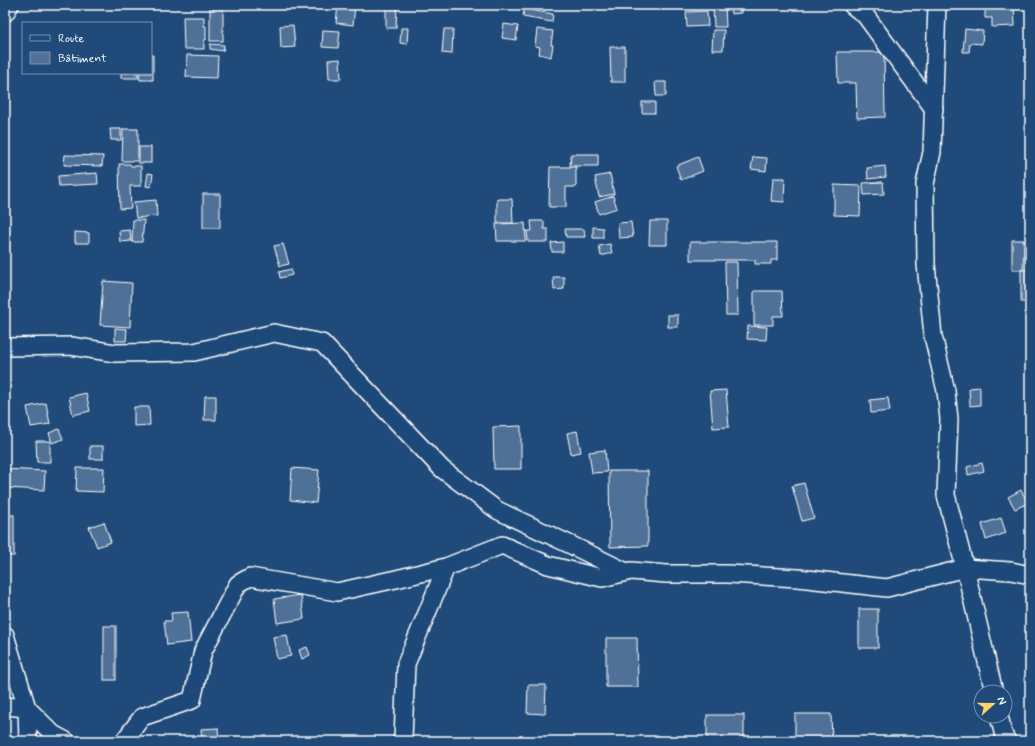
<svg xmlns="http://www.w3.org/2000/svg" width="1035" height="746" font-family="Mynerve,sans-serif">
  <style>
    .building { fill: #507197; stroke: #fff }
    .lines { fill: none; stroke-linecap: round; stroke-linejoin: round }
    .minor-casing { stroke: #fff; stroke-width: 20 }
    .minor { stroke: #1f4a7a; stroke-width: 17 }
  </style>
  <rect width="100%" height="100%" fill="#1f4a7a"/>
  <filter id="ink" filterUnits="userSpaceOnUse"><feTurbulence type="fractalNoise" baseFrequency=".025" numOctaves="2"/><feDisplacementMap in="SourceGraphic" scale="8" xChannelSelector="R" yChannelSelector="G"/><feConvolveMatrix kernelMatrix="1 2 1 2 8 2 1 2 1" color-interpolation-filters="sRGB"/></filter>
  <g filter="url(#ink)">
    <g class="building">
      <path d="M338,5H355L353,25L336,23Z"/>
      <path d="M386,5L397,6L396,28H386Z"/>
      <path d="M713,5H725L726,27H714Z"/>
      <path d="M730,5H741V13L731,14Z"/>
      <path d="M985,5H1014L1015,26L992,27V18H985Z"/>
      <rect x="210" y="7" width="13" height="34"/>
      <path d="M524,9L553,14L552,22L523,17Z"/>
      <path d="M707,11L708,26L687,27L686,12Z"/>
      <path d="M183,17H204V26H206V40H204V49H184Z"/>
      <path d="M504,24L518,26L516,40L502,38Z"/>
      <path d="M293,25L295,47L281,48L280,26Z"/>
      <path d="M401,28H408L407,44L400,43Z"/>
      <path d="M444,29H453L452,54L442,53Z"/>
      <path d="M537,29L553,31L551,45H553L551,57L539,54L540,47L535,46Z"/>
      <path d="M965,29L983,31L982,44L970,43L969,52H963Z"/>
      <path d="M323,30L340,31L338,48L322,47Z"/>
      <path d="M713,30H724L723,50H712Z"/>
      <path d="M210,44L224,45L223,51L210,49Z"/>
      <path d="M610,47H625V82H611Z"/>
      <path d="M837,52H884L885,117L857,118L856,83H838Z"/>
      <path d="M151,55H153V80H140L139,73H151Z"/>
      <path d="M187,55L218,56L217,78L186,77Z"/>
      <path d="M340,59L341,79H329L328,60Z"/>
      <rect x="121" y="73" width="17" height="5"/>
      <path d="M655,82H666V96H656Z"/>
      <rect x="642" y="102" width="13" height="11"/>
      <path d="M110,129H121V140H111Z"/>
      <path d="M123,129H138V161H122Z"/>
      <rect x="139" y="147" width="12" height="16"/>
      <path d="M571,154H598V166H570Z"/>
      <path d="M65,155L103,156L102,166L64,165Z"/>
      <path d="M698,157L703,171L681,180L676,166Z"/>
      <path d="M753,157L767,158L766,171L751,169Z"/>
      <path d="M119,164H130L131,166H141V186H130L131,208L120,209Z"/>
      <path d="M885,166L886,177L868,179L867,168Z"/>
      <path d="M550,167H576V187H566V207H549Z"/>
      <path d="M97,173L98,184L59,186L58,176Z"/>
      <path d="M148,173L153,174L151,187L146,186Z"/>
      <path d="M610,174L614,194L599,197L595,177Z"/>
      <path d="M773,178H785L784,202L771,201Z"/>
      <path d="M883,182L884,194L864,195L863,183Z"/>
      <path d="M834,185L861,186L860,216L834,215Z"/>
      <rect x="203" y="194" width="17" height="34"/>
      <path d="M613,196L617,208L599,214L595,202Z"/>
      <path d="M497,199H512L513,223H497Z"/>
      <path d="M156,200L157,216L136,218L134,202Z"/>
      <path d="M133,220H144L142,242H132Z"/>
      <path d="M531,221H544V229H548V242H528L527,231H532Z"/>
      <path d="M650,221H667V245H649Z"/>
      <path d="M631,222L633,237L619,238L618,223Z"/>
      <path d="M525,223L526,241H497L496,224Z"/>
      <path d="M593,227L603,228V238H593Z"/>
      <path d="M565,229H584L585,237H566Z"/>
      <path d="M130,230L131,241L120,242L119,231Z"/>
      <path d="M75,232L89,233V243H75Z"/>
      <path d="M1012,240H1024L1023,270H1012Z"/>
      <path d="M563,242V252H552L551,243Z"/>
      <path d="M690,242H777V260H771V264H755V260H690Z"/>
      <path d="M283,244L289,264L280,266L274,246Z"/>
      <path d="M610,244L612,253L601,256L599,246Z"/>
      <path d="M725,262H737L738,315H726Z"/>
      <path d="M291,269L292,275L280,278L279,272Z"/>
      <rect x="1021" y="270" width="9" height="32"/>
      <path d="M553,277H564V289L554,290Z"/>
      <path d="M103,281L132,283L130,327L100,325Z"/>
      <path d="M754,291H782L783,316H773V325H754Z"/>
      <rect x="668" y="315" width="10" height="12"/>
      <path d="M748,326L767,327L766,340L747,339Z"/>
      <path d="M115,328L127,329L126,341H115Z"/>
      <path d="M980,387V405L970,406L969,388Z"/>
      <path d="M726,390L729,427L713,428L710,391Z"/>
      <path d="M86,393L90,411L73,415L69,397Z"/>
      <path d="M205,396H216V420H204Z"/>
      <path d="M888,398L890,411L871,413L870,400Z"/>
      <path d="M46,403L50,424L31,427L27,407Z"/>
      <path d="M134,407H149L150,425L134,426Z"/>
      <path d="M521,426V469H494L493,427Z"/>
      <path d="M59,429L63,439L52,443L49,433Z"/>
      <path d="M577,431L581,452L571,454L567,433Z"/>
      <path d="M36,441H50V462H37Z"/>
      <rect x="90" y="446" width="13" height="13"/>
      <path d="M605,450L607,472L592,473L589,452Z"/>
      <path d="M982,463L984,471L968,475L967,467Z"/>
      <path d="M77,468H104L103,492L76,491Z"/>
      <path d="M292,468L319,470L316,503L290,500Z"/>
      <path d="M5,469L45,471L44,490L5,488Z"/>
      <path d="M609,471H648V546L610,547Z"/>
      <path d="M804,483L814,518L802,521L792,486Z"/>
      <path d="M1021,490L1028,503L1015,509L1008,497Z"/>
      <rect x="5" y="515" width="9" height="41"/>
      <path d="M1001,518L1006,533L986,540L982,524Z"/>
      <path d="M104,522L111,542L97,547L89,527Z"/>
      <path d="M301,595L304,619L277,623L274,599Z"/>
      <rect x="859" y="609" width="19" height="39"/>
      <path d="M188,612L191,642L167,645L164,621H172L171,613Z"/>
      <rect x="104" y="626" width="12" height="54"/>
      <path d="M287,635L291,656L277,659L273,637Z"/>
      <path d="M606,638H637L638,687H606Z"/>
      <path d="M307,647L310,655L302,659L299,650Z"/>
      <path d="M528,685H546L545,714L527,713Z"/>
      <path d="M795,714H831L832,741H795Z"/>
      <rect x="707" y="715" width="37" height="26"/>
      <path d="M218,728L219,741H202L201,729Z"/>
    </g>
    <g class="lines">
      <g class="minor-casing">
        <g id="minor">
          <path d="M852,5L865,15L934,109"/>
          <path d="M937,5L932,152L925,184L926,264L933,336L946,391L949,419L946,495L965,568L994,692"/>
          <path d="M5,13L10,5"/>
          <path d="M5,347L71,346L115,353L194,352L274,333L322,343L442,469L497,510L569,544L626,572"/>
          <path d="M5,635L27,708L28,741"/>
          <path d="M5,706L27,708L53,734L66,741"/>
          <path d="M999,716L1004,736L1007,741"/>
          <path d="M124,741L142,717L192,700L203,651L238,584L250,577L337,592L396,579L446,567L502,545L548,565L602,578L631,571L666,574H728L798,578L887,588L965,568L1011,571L1030,575"/>
          <path d="M401,741L403,739L406,664L446,567"/>
        </g>
      </g>
      <use href="#minor" class="minor"/>
    </g>
  </g>
  <rect width="1035" height="746" fill="none" stroke="#1f4a7a" stroke-width="20"/>
  <rect x="10" y="10" width="1015" height="726" fill="none" stroke="#fff" stroke-width="1.5" filter="url(#ink)"/>
  <rect x="22" y="22" width="130" height="52" fill="#1f4a7a" stroke="#7992af"/>
  <rect x="30" y="35" width="20" height="6" fill="#1f4a7a" stroke="#7992af"/>
  <text x="58" y="42" font-size="12" fill="#ffffff">Route</text>
  <rect x="30" y="52" width="20" height="12" fill="#507197" stroke="#7992af"/>
  <text x="58" y="62" font-size="12" fill="#ffffff">Bâtiment</text>
  <g transform="translate(993 704) rotate(69)"><circle r="19" fill="#1f4a7a" stroke="#7992af"/>
  <path d="M0-3L7 15L0 10L-7 15Z" fill="#ffd166"/>
  <text y="-6" font-size="11" font-weight="bold" text-anchor="middle" fill="#ffffff">N</text>
  </g>
</svg>
